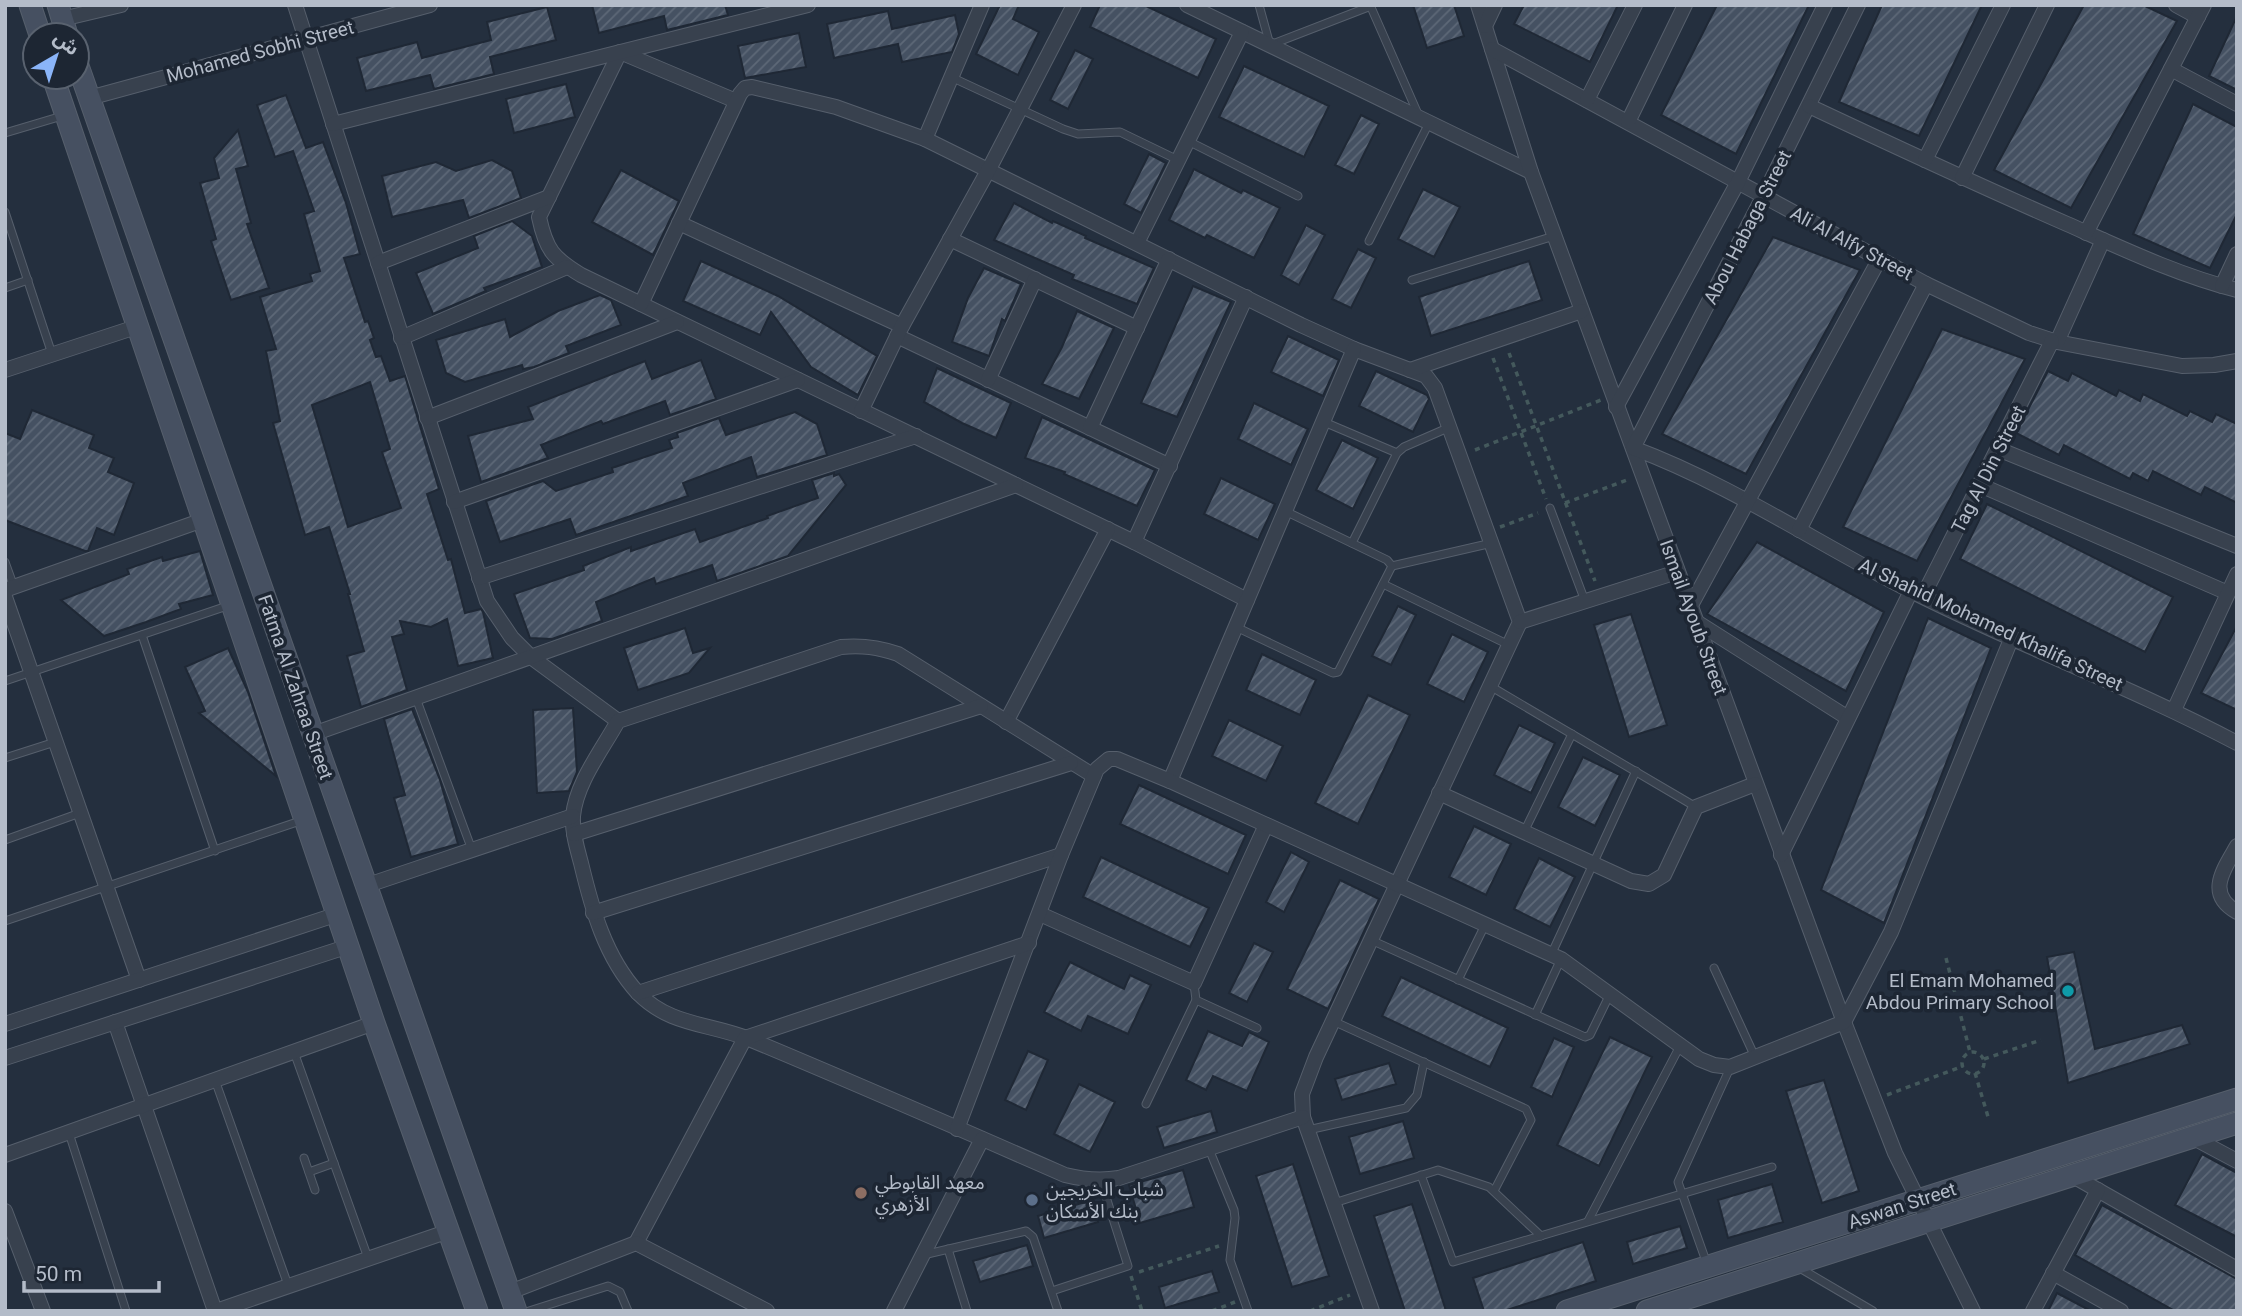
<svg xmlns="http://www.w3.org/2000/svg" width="2242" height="1316" font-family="Roboto,'Noto Sans Arabic',sans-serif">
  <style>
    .building { fill: url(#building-hatch); stroke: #1f2835; stroke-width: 2; fill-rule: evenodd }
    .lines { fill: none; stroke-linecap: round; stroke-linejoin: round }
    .lane-casing { stroke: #565f6c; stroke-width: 9 }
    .street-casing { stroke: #565f6c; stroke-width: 16 }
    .secondary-casing { stroke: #565f6c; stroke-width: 23 }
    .path { stroke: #44595c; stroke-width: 3.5; stroke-dasharray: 5 5; stroke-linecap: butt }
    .lane { stroke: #38414e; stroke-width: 7 }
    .street { stroke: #38414e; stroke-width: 14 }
    .secondary { stroke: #465061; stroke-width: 21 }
    .culture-dot { fill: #0f9aa8; stroke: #1d2633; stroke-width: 2.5 }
    .education-dot { fill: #8d6e63; stroke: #1d2633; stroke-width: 2.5 }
    .service-dot { fill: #5c6f8a; stroke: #1d2633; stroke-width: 2.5 }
    .labels { text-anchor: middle; stroke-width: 7; stroke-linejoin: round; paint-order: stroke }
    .street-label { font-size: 19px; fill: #b4bcc9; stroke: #1d2633 }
    .poi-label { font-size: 19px; fill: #b4bcc9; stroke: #1d2633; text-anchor: start }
  </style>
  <defs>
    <pattern id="building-hatch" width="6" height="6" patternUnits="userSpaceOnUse" patternTransform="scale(1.75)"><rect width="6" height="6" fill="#455162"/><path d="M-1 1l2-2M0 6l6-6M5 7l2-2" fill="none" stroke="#5d6877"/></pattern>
  </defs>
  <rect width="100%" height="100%" fill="#242f3e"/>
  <g class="building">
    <path d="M592,5H725L728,15L667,30L664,16L599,33Z"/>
    <path d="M1000,5H1019L1013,19L1039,32L1018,75L976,54Z"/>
    <path d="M1100,5H1144L1216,39L1198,78L1090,27Z"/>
    <path d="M1413,5H1454L1464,36L1427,48Z"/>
    <path d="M1524,5H1618L1590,62L1514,24Z"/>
    <path d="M1717,5H1809L1736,154L1661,115Z"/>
    <path d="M1882,5H1982L1919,136L1839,102Z"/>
    <path d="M2084,5H2143L2177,21L2071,208L1994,170Z"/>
    <path d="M547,7L556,40L490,57L494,74L434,89L430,75L366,91L357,58L417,42L422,58L491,40L487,22Z"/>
    <path d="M888,11L892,29L955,15L959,34L952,52L902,62L898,44L834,58L827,24Z"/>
    <path d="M2237,16V90L2209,76Z"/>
    <path d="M799,33L806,67L745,78L738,46Z"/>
    <path d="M1075,50L1093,59L1068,109L1050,100Z"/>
    <path d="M1244,66L1329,106L1304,157L1219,117Z"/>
    <path d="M566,84L575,117L514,133L506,99Z"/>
    <path d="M286,95L306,148L323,142L346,203L360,254L344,258L365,322L368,321L374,338L370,340L376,357L381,356L390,381L405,376L439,489L427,494L448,560L451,559L465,613L481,609L483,612L493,658L458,666L447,619L431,627L400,621L404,634L392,637L407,690L361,707L347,656L364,651L348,594H350L329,527L305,535L273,423L280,421L266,351L276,349L260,297L312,281L310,274L320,271L304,214L314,211L293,151L275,157L257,105ZM370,382L390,449L382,452L401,508L348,527L312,405Z"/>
    <path d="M2193,104L2237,127V214L2210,268L2133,234Z"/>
    <path d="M1361,115L1379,124L1354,174L1335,165Z"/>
    <path d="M238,130L248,166L236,169L251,223L247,224L269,288L231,300L211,241L216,239L200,183L219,178L214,158Z"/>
    <path d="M1149,154L1166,163L1141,213L1124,204Z"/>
    <path d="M492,160L512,171L521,198L469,218L463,200L392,217L382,176L436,162L456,171Z"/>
    <path d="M1194,169L1241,193L1243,190L1280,208L1254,258L1207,235L1205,238L1169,220Z"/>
    <path d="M621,170L679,201L653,255L592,222Z"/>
    <path d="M1423,189L1460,207L1434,257L1398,239Z"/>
    <path d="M1014,203L1052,223L1053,221L1086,236L1085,238L1154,268L1137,304L1072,279L1074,275L994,240Z"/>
    <path d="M512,221L532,236L542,267L484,288L486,291L433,314L416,273L478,248L474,236Z"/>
    <path d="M1306,225L1325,235L1299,285L1281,275Z"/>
    <path d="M1773,237L1860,270L1746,474L1662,434Z"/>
    <path d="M1358,249L1376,258L1351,308L1332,299Z"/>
    <path d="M701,261L778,296L877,356L858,395L811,367L771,312L760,335L683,301Z"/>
    <path d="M1529,261L1542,300L1431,336L1419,297Z"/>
    <path d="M984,268L1021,284L1005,321L1002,319L989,356L952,342L968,298Z"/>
    <path d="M1193,286L1231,302L1177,417L1141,403Z"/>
    <path d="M600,295L611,300L621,325L566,346L569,353L534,367L523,369L522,365L465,382L446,373L436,340L505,319L510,337L558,311Z"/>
    <path d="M1077,311L1114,328L1079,399L1042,384L1062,347Z"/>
    <path d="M1942,329L2025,359L1917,561L1843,527Z"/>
    <path d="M1288,336L1339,360L1323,396L1271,372Z"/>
    <path d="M701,360L716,399L670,415L665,401L603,424L601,421L541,445L548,458L481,482L468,436L533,419L528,407L645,361L652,379Z"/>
    <path d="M937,368L1011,403L996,438L962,423L924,402Z"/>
    <path d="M1376,371L1427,395L1429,399L1413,432L1359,406Z"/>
    <path d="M2048,371L2068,381L2072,373L2116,396L2119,390L2140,401L2143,394L2187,416L2190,411L2212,422L2216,414L2237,424V503L2205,487L2201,495L2153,471L2148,481L2133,473L2130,479L2064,445L2059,455L2016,433Z"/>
    <path d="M1254,403L1308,429L1291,465L1238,439Z"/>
    <path d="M32,410L94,435L89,448L114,458L108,472L134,483L114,535L97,528L88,551H85L5,520V433L20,439Z"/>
    <path d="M795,412L817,424L827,455L757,477L751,457L683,483L688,496L576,535L570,519L500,542L486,501L543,481L556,491L613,472L612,468L672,448L669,440L678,437L677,433L719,418L726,435Z"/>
    <path d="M1042,417L1155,470L1137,506L1064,474L1065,472L1025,458Z"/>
    <path d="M1342,440L1378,458L1353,509L1316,490Z"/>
    <path d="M834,473V476L839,474L846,485L788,556L717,581L712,565L656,584L654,578L596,602L602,621L552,639L530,638L514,594L584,570L583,566L631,547V551L695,529L700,542L768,518L767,516L818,498L812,480Z"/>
    <path d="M1221,478L1275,504L1258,540L1204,514Z"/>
    <path d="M1987,504L2173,597L2145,652L1960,559Z"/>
    <path d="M1757,542L1884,612L1846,691L1707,614Z"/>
    <path d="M200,551L213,595L179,604L181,609L146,622L104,636L61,600L129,574L127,569L162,557L163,561Z"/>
    <path d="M1398,606L1416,615L1391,665L1372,656Z"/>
    <path d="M1631,614L1667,725L1629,737L1594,625Z"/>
    <path d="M1928,618L1991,648L1884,923L1821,890Z"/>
    <path d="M2237,626V710L2201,693Z"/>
    <path d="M685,628L693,653L710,648L689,673L638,690L624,648Z"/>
    <path d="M1452,634L1488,652L1464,702L1427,684Z"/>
    <path d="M228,648L248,692L276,776L199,713L205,711L185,667Z"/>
    <path d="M1262,654L1316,680L1300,715L1246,690Z"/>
    <path d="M1368,695L1410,715L1358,824L1315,803Z"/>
    <path d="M573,708L577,772L569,791L537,793L533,710Z"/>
    <path d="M412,709L440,780L458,844L411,857L394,798L405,795L384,719Z"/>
    <path d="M1229,720L1283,746L1266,781L1212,756Z"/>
    <path d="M1519,725L1555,743L1531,793L1494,775Z"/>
    <path d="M1583,757L1620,775L1595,826L1558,807Z"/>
    <path d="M1139,785L1246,835L1228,874L1120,824Z"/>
    <path d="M1474,826L1511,844L1486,895L1449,877Z"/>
    <path d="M1291,852L1309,862L1284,912L1266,902Z"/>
    <path d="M1101,857L1209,908L1190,947L1083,897Z"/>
    <path d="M1539,858L1575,877L1550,927L1514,909Z"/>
    <path d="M1340,880L1379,899L1328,1009L1287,989Z"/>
    <path d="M1254,943L1273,952L1247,1002L1229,993Z"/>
    <path d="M2074,952L2095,1049L2182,1025L2190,1044L2068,1083L2047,957Z"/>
    <path d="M1070,962L1124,989L1130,975L1151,985L1128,1034L1088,1016L1081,1031L1044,1012Z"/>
    <path d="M1401,977L1508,1028L1490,1067L1382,1016Z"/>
    <path d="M1208,1031L1242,1046L1249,1032L1269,1042L1247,1091L1213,1076L1206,1090L1186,1080Z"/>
    <path d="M1610,1037L1652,1057L1599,1166L1557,1145Z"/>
    <path d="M1554,1038L1574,1047L1552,1097L1531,1087Z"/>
    <path d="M1028,1051L1048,1060L1026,1110L1005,1100Z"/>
    <path d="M1389,1063L1396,1084L1342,1100L1335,1079Z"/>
    <path d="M1824,1080L1859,1191L1822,1203L1786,1091Z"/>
    <path d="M1079,1084L1115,1102L1090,1152L1054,1134Z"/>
    <path d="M1211,1111L1217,1132L1164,1148L1157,1127Z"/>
    <path d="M1403,1121L1414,1158L1360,1174L1349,1137Z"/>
    <path d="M2202,1154L2237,1173V1237L2175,1205Z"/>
    <path d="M1293,1164L1329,1276L1292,1287L1256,1176Z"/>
    <path d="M1183,1170L1194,1207L1140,1223L1129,1185Z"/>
    <path d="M1772,1184L1783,1222L1728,1238L1718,1200Z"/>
    <path d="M1092,1200L1098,1222L1044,1238L1038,1216Z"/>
    <path d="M1412,1204L1430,1260L1446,1311H1405L1392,1272L1374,1216Z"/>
    <path d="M2102,1205L2237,1279V1311H2175L2075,1255Z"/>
    <path d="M1680,1226L1687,1248L1633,1264L1627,1242Z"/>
    <path d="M1583,1242L1596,1281L1504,1311H1484L1473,1278Z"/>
    <path d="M1027,1245L1033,1266L980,1282L973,1261Z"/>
    <path d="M1212,1271L1219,1292L1165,1308L1159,1287Z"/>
    <path d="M2057,1293L2091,1311H2048Z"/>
  </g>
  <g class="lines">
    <g class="lane-casing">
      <g id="lane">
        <path d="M1259,5L1270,45L1371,6"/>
        <path d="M1370,5L1418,114"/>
        <path d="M951,77L1063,129L1078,134L1120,132L1178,160"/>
        <path d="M5,133L62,116"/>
        <path d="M1188,141L1298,196"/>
        <path d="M5,212L52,354"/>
        <path d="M1369,241L1429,123"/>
        <path d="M1412,280L1554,236"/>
        <path d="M5,288L28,280"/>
        <path d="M1324,422L1397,453"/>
        <path d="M1550,508L1585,601"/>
        <path d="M1352,543L1397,453L1404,447L1450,427"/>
        <path d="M5,562L14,587"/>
        <path d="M1392,566L1492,543"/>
        <path d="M1383,584L1509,645"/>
        <path d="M1236,627L1333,673L1338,672L1392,566L1387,560L1285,511"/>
        <path d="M142,635L215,851"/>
        <path d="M5,681L230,605"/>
        <path d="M1490,686L1696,807"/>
        <path d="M416,698L472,850"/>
        <path d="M5,758L55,742"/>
        <path d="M1524,832L1572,734"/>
        <path d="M5,840L80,813"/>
        <path d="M5,921L303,820"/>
        <path d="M1371,940L1585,1037L1590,1035L1610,994"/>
        <path d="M1551,955L1636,771"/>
        <path d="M1714,968L1755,1057"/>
        <path d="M1458,980L1485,925"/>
        <path d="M1194,984L1196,1000L1257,1028"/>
        <path d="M1535,1015L1561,959"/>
        <path d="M1333,1021L1526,1109L1531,1120L1494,1191"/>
        <path d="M294,1052L368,1258"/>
        <path d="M215,1080L288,1285"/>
        <path d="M1146,1104L1196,1000"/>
        <path d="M1308,1130L1406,1108L1417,1095L1424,1062"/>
        <path d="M69,1133L126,1311"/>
        <path d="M1209,1149L1234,1210L1235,1218L1230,1260L1248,1311"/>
        <path d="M304,1158L315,1190"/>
        <path d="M309,1172L334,1163"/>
        <path d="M1421,1175L1453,1262L1772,1167"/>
        <path d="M1334,1203L1438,1170L1489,1187L1541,1236"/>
        <path d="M1588,1221L1680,1046"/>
        <path d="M948,1249L967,1311"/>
        <path d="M923,1255L1026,1231L1033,1237L1058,1311"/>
        <path d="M1707,1264L1678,1182L1730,1068"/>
        <path d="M1798,1267L1873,1311"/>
        <path d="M1052,1291L1128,1266L1101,1181"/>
        <path d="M529,1311L608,1286L620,1292L628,1311"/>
      </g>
    </g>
    <g class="street-casing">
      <g id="street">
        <path d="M295,5L487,601L512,638L531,657L618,721"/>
        <path d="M1187,5L1531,172"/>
        <path d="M1478,5L1531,172L1844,1022L1895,1153L1973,1311"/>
        <path d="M1858,5L1764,195L1633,448C1730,484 1818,544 1911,591C2018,645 2131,687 2237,743"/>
        <path d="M2176,5L2198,17"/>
        <path d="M62,19L121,5"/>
        <path d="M1485,26L1495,5"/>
        <path d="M1492,49L1926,284L2029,333L2057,342L2182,366L2214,365L2237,361"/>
        <path d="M2171,69L2237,104"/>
        <path d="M89,98L430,5"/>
        <path d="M1587,100L1635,5"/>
        <path d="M736,101L620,52L539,217C546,250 553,258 581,275L1134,542L1247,600"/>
        <path d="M1809,106C1894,146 1980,186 2067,224C2121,248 2180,276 2237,290"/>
        <path d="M1628,122L1685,5"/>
        <path d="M333,124L808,5"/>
        <path d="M925,139L982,5"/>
        <path d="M1925,160L2003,5"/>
        <path d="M1962,178L2047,5"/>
        <path d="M679,223L902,326"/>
        <path d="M2086,233L2204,5"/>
        <path d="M950,239L1137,328"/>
        <path d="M1137,243L1242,32"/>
        <path d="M378,263L549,197"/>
        <path d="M2222,286L2237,254"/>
        <path d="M641,304L740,94L745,88L752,87L836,107L925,139L1301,325L1354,349L1426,376L1435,388L1520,622L1316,1057L1302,1094L1303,1117L1372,1311"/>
        <path d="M897,336L1170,466"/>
        <path d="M401,338L567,267"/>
        <path d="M2057,342L2103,240"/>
        <path d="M5,370L139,326"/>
        <path d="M1410,370L1582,311"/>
        <path d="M988,380L1035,279"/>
        <path d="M1616,407L1738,182L1825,5"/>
        <path d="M861,411L902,326L989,169L1074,5"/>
        <path d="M427,418L677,322"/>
        <path d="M1090,428L1169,259"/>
        <path d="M1998,449L2237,546"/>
        <path d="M1980,485L2228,593"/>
        <path d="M454,502L798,380"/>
        <path d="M1799,530L1926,284"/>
        <path d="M1134,542L1246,297"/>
        <path d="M479,578L916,436"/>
        <path d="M5,590L203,520"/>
        <path d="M1923,596L2052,341"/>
        <path d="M5,597L139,980"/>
        <path d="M1690,607L1880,258"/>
        <path d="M1695,621L1848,718"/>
        <path d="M1520,622L1677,572"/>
        <path d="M2174,710L2237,574"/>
        <path d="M1006,722L1108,529"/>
        <path d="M313,734L1016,485"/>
        <path d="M1094,776L898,654C878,647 862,645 841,647L618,721C602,750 576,783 573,816C572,832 577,848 581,863C592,909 605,957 638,993C670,1026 709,1023 749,1039C855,1083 960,1129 1065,1175C1085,1180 1100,1181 1119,1178L1303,1117"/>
        <path d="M1170,781L1354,349"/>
        <path d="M1439,793L1631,881L1649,884L1664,875L1696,807L1755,784"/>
        <path d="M574,834L981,706"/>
        <path d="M2237,846C2224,869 2205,894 2237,912"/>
        <path d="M1781,855L1911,591"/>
        <path d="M365,886L573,816"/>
        <path d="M593,913L1071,763"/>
        <path d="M1040,914L1194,983L1266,825"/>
        <path d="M638,993L1061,855"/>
        <path d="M115,1022L215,1311"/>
        <path d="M5,1024L338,914"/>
        <path d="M5,1058L349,946"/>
        <path d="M957,1129L1061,855L1097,769L1109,759H1117L1170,781L1561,959L1699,1059L1714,1065L1730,1067L1844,1022L1891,932L2012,637"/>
        <path d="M2192,1137L2237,1161"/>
        <path d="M5,1155L374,1023"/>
        <path d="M2073,1176L2237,1269"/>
        <path d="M5,1211L43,1311"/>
        <path d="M636,1243L745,1038L1029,943"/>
        <path d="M2053,1273L2121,1311"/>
        <path d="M510,1292L636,1243L767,1311"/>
        <path d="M216,1311L449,1231"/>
        <path d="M894,1311L982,1139"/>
        <path d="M2033,1311L2098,1190"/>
      </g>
    </g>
    <g class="secondary-casing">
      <g id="secondary">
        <path d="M30,5L40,35"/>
        <path d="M58,5L67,35"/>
        <path d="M77,63L516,1311"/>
        <path d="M53,77L374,1023L477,1311"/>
        <path d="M1567,1311L2237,1099"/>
        <path d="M1647,1311L2237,1123"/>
      </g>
    </g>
    <g class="path">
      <path d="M1509,353L1595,581"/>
      <path d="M1493,358L1546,499"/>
      <path d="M1475,450L1601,400"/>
      <path d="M1565,503L1627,480"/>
      <path d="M1500,527L1538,513"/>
      <path d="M1946,958L1970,1052"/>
      <circle cx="1973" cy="1063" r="11"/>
      <path d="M1984,1059L2041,1040"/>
      <path d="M1975,1073L1989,1120"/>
      <path d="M1887,1095L1963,1066"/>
      <path d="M1139,1272L1219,1246"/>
      <path d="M1131,1276L1142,1311"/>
      <path d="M1212,1311L1235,1302"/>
      <path d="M1310,1311L1350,1295"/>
    </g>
    <use href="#lane" class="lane"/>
    <use href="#street" class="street"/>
    <use href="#secondary" class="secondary"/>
  </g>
  <circle class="culture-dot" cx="2068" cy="991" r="7"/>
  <circle class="education-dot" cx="861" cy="1193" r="7"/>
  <circle class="service-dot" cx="1032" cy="1200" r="7"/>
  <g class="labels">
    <g class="street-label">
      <text transform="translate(260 51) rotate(-15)" y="7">Mohamed Sobhi Street</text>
      <text transform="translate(1747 227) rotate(-63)" y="7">Abou Habaga Street</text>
      <text transform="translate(1852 243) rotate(28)" y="7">Ali Al Alfy Street</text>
      <text transform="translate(1988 469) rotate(-63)" y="7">Tag Al Din Street</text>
      <text transform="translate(1694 617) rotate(70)" y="7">Ismail Ayoub Street</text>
      <text transform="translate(1991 624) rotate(25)" y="7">Al Shahid Mohamed Khalifa Street</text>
      <text transform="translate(296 687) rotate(71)" y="7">Fatma Al Zahraa Street</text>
      <text transform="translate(1902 1205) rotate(-18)" y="7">Aswan Street</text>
    </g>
    <g class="poi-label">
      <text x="2054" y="987" text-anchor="end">El Emam Mohamed<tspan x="2054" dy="22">Abdou Primary School</tspan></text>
      <text x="875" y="1189">معهد القابوطي<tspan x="875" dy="22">الأزهري</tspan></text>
      <text x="1046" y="1196">شباب الخريجين<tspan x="1046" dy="22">بنك الأسكان</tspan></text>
    </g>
  </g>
  <rect width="2242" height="1316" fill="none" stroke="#b4bcc9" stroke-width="14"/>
  <g transform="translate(56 56) rotate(39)"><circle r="33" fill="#1d2633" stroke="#59626f" stroke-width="2"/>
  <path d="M0-5L12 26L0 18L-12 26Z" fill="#8ab4f8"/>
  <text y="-10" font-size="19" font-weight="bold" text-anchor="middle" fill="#b4bcc9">ش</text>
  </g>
  <path d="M24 1281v10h135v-10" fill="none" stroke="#b4bcc9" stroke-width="3.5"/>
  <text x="35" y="1281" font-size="21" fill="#b4bcc9" stroke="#1d2633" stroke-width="5" paint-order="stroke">50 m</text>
</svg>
